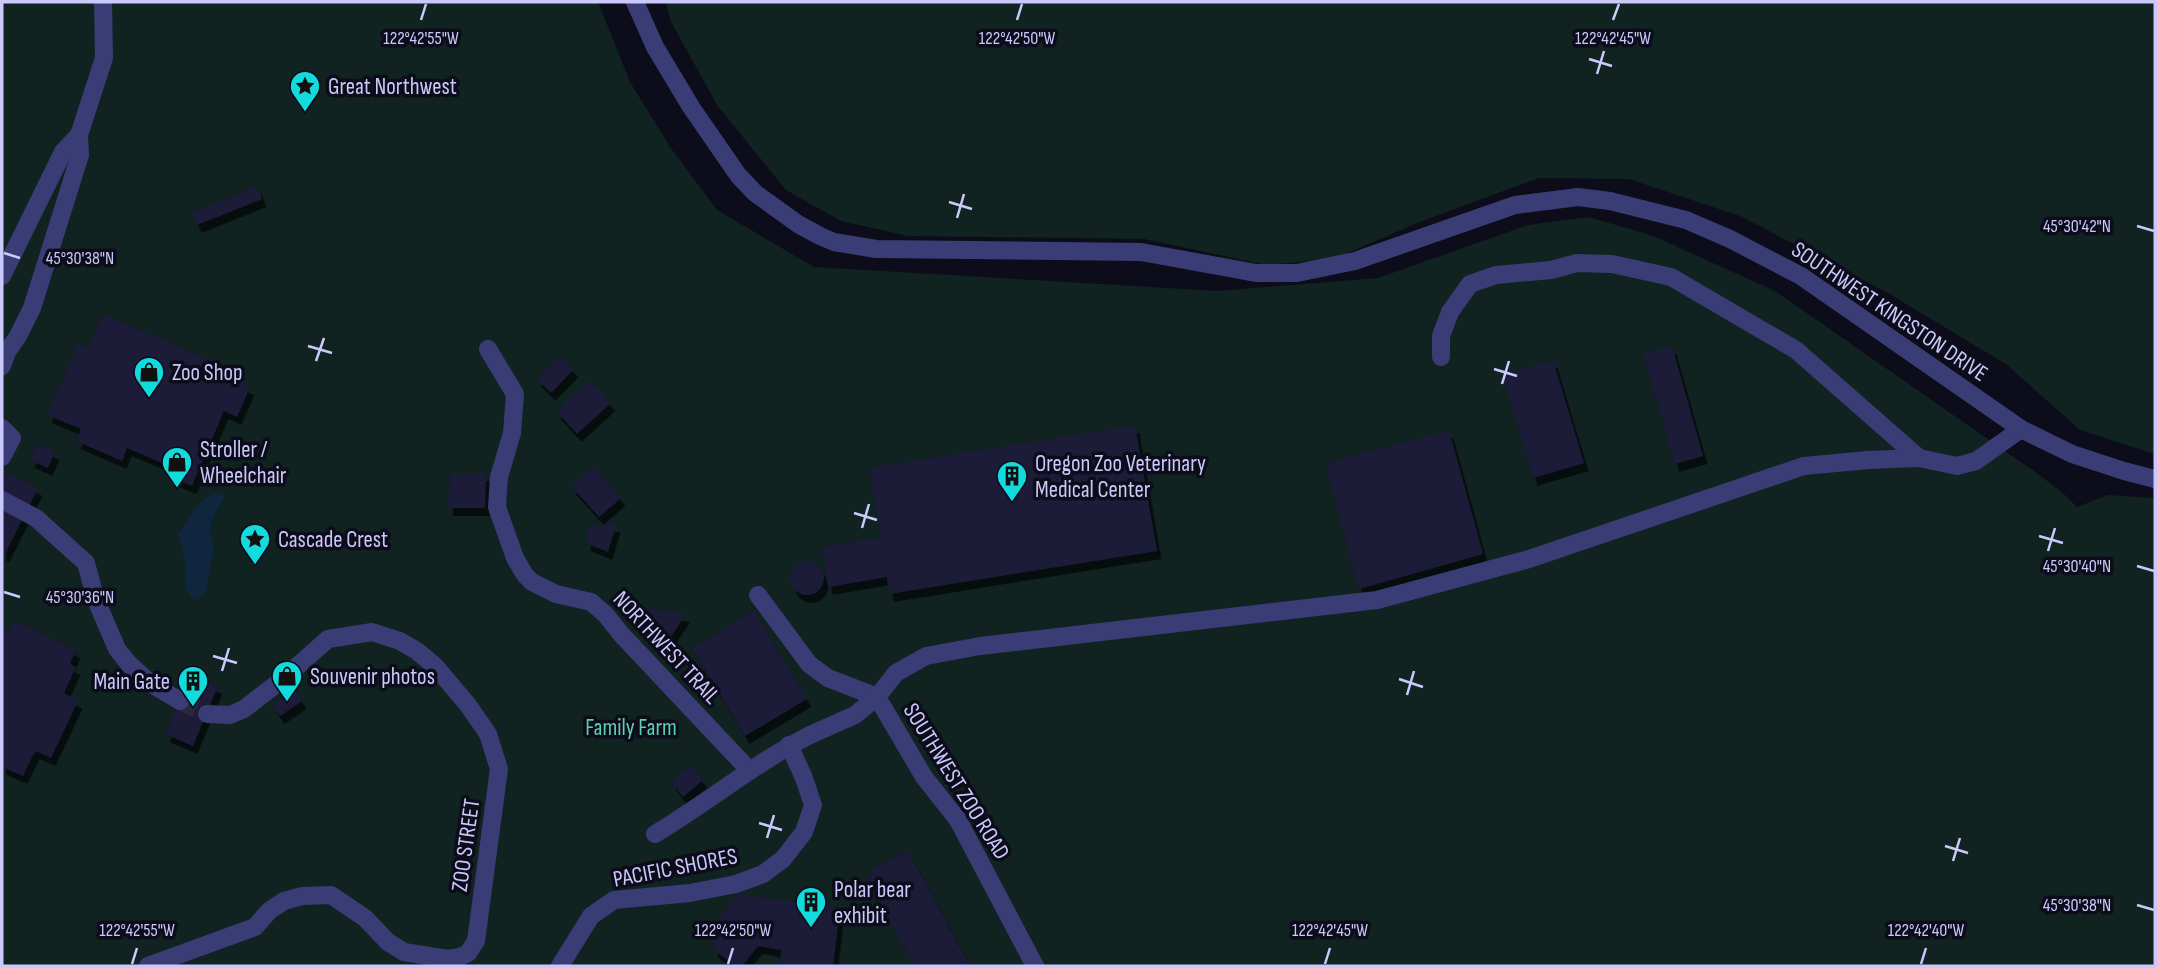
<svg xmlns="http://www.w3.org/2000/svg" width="2157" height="968" font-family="'Sofia Sans Condensed',sans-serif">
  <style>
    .green { fill: #102321 }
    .water { fill: #10263e }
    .building { fill: #1d1a39; filter: url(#shadow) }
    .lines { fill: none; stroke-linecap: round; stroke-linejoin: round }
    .street-tunnel { stroke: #2a283c; stroke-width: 18; stroke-dasharray: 18 9; stroke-linecap: butt }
    .lane { stroke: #3a3d75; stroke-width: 18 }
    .street { stroke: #3a3d75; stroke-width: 18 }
    .ticks { fill: none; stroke: #cbc9fb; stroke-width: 2.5 }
    .labels { text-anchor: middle; stroke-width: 7; stroke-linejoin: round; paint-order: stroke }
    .poi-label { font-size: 23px; fill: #cbc9fb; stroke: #0d0c1a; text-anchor: start }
    .street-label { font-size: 23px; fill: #cbc9fb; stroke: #0d0c1a }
    .park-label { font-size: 23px; fill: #5cd3ac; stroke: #0d0c1a }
    .ticks-label { font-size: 18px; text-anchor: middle; fill: #cbc9fb; stroke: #0d0c1a; stroke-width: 7; stroke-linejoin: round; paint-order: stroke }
  </style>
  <defs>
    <filter id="shadow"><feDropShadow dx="4.5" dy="8" stdDeviation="0" flood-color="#0009"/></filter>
  </defs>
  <rect width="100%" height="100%" fill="#0d0c1a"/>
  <g class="green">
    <path d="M2,2H598L630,82L670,147L717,210L814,267L1218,291L1378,278L1528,225L1588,217L1651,235L1775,291L2038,474L2064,494L2077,507L2108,495L2155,498V966H2Z"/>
    <path d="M666,2H2155V454L2080,430L2007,365L1888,293L1740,216L1629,179L1539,178L1417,223L1334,259L1266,265L1144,239L908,236L841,221L786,190L717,105L670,20Z"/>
  </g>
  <path class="water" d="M216,493H222L224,497L212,520L210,530L214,546L206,590L197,601L191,597L185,585L186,567L178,534C194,516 192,503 216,493Z"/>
  <g class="building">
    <path d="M257,186L262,199L197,225L192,213Z"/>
    <path d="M103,314L217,363L213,371L250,387L237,417L224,411L192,486L170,477L174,468L127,448L122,461L76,441L81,429L47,415L78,344L88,348Z"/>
    <path d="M1672,346L1703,456L1675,464L1643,354Z"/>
    <path d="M560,355L574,369L551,393L537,379Z"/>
    <path d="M1553,360L1584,463L1533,478L1502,375Z"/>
    <path d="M590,380L611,403L577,434L556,411Z"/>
    <path d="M1135,425L1157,551L889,594L887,577L828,587L822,547L881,538L869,468Z"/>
    <path d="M1449,430L1483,554L1359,589L1325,464Z"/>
    <path d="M37,444L55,452L48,468L30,460Z"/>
    <path d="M593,466L621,498L599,517L571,486Z"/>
    <path d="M7,473L38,488L5,554L2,553V483Z"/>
    <path d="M450,473H486L485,508H448Z"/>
    <path d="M616,524L608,552L586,543L588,526Z"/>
    <circle cx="807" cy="578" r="17"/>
    <path d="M648,608L686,614L670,638L656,634Z"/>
    <path d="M754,611L807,699L745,736L692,648Z"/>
    <path d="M14,620L76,650L70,664L76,667L64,693L78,701L51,758L35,751L23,776L2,767V630L8,633Z"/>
    <path d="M190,675L218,686L193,746L165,734Z"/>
    <path d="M294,689L302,701L280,716L272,705Z"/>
    <path d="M691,765L703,780L683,797L671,782Z"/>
    <path d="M908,850L970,966H914L868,881L872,869Z"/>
    <path d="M738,894L840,908L833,966H780L781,950L758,946L742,966H734L713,949L718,919Z"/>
  </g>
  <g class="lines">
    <path class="street-tunnel" d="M180,701L207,714"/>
    <g class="lane">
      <path d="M2,276L63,152L79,135"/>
      <path d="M1441,357V336L1450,312L1470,284L1496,275L1551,270L1577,263L1612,264L1671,277L1796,350L1919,458"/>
      <path d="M2,366L7,352L18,336L32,308L80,155L79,135L104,58L103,2"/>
      <path d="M758,595L809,664L828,678L877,697L896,673L926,656L980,646L1377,600L1529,559L1804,466L1868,460L1919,458L1957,466L1976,461L2021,429"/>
      <path d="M810,735L855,715L877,697L924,777L958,820L1035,966"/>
    </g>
    <g class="street">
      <path d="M635,2L655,47L691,107L738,175L755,193L798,224L820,236L834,242L876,249L1141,252L1256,273H1297L1355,261L1515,205L1578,197L1610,201L1686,220L1730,239L1801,276L2021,429L2072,454L2124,471L2155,479"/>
      <path d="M488,349L515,394L512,433L499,477L497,507L515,558L525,575L532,582L556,594L591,602L605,614L621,634L750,771"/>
      <path d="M2,428L12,438L2,457"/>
      <path d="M2,500L36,518L86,563L96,600L117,649L129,664L150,683L180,701"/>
      <path d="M655,834C707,803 755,763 810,735"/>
      <path d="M148,966L255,927L269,911L284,901L302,896L331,895L365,918L388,942L404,952L448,959L460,957L468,953L476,941L499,769L488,734L468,705L435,666L417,651L400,641L372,632L328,639L284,678L244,709L230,715L207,714"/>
      <path d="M560,966L591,916L614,900L690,893L736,884L763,874L783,859L804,832L813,805L804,778L789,745"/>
    </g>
  </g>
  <path class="ticks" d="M421,20L426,4M1017,20L1022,4M1613,20L1619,4M1589,59L1612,66M1597,74L1604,51M949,202L972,209M957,218L964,194M2137,226L2154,231M4,253L20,258M308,346L332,353M316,361L324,338M1494,369L1517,376M1502,384L1509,361M854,513L877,520M862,528L869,504M2039,536L2063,543M2048,551L2055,528M2137,566L2154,571M4,592L20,597M213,656L237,663M222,671L229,648M1399,679L1423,687M1407,695L1414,671M759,823L782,830M767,838L774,815M1945,846L1968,853M1953,861L1960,838M2137,905L2154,910M132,964L137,948M728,964L733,948M1325,964L1330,948M1921,964L1926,948"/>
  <defs>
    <g id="sight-pin" transform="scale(1.575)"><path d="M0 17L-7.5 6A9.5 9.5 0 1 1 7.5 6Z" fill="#12dbde" stroke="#0d0c1a"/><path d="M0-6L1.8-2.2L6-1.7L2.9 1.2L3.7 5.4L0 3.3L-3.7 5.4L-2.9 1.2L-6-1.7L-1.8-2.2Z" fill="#111"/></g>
    <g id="shop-pin" transform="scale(1.575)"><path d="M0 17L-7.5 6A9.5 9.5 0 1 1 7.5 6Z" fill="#12dbde" stroke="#0d0c1a"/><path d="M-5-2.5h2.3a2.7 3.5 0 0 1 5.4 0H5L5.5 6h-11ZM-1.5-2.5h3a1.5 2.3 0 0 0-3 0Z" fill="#111"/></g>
    <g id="building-pin" transform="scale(1.575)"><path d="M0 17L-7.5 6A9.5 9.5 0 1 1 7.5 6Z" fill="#12dbde" stroke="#0d0c1a"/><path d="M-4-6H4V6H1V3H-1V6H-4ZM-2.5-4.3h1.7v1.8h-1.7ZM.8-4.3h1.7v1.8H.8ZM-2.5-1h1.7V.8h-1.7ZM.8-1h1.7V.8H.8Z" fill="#111"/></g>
  </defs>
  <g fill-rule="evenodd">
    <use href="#sight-pin" x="305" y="86"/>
    <use href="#shop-pin" x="149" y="372"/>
    <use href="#shop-pin" x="177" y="462"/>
    <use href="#building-pin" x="1012" y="476"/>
    <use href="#sight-pin" x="255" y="539"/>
    <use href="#shop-pin" x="287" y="676"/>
    <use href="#building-pin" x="193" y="681"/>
    <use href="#building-pin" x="811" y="902"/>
  </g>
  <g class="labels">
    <g class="poi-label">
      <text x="328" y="94">Great Northwest</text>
      <text x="172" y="380">Zoo Shop</text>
      <text x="200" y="457">Stroller /<tspan x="200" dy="26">Wheelchair</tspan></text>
      <text x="1035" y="471">Oregon Zoo Veterinary<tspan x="1035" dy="26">Medical Center</tspan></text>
      <text x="278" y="547">Cascade Crest</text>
      <text x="310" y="684">Souvenir photos</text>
      <text x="170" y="689" text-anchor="end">Main Gate</text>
      <text x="834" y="897">Polar bear<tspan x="834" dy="26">exhibit</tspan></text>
    </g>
    <g class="street-label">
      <text transform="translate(1890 311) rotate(34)" y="8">SOUTHWEST KINGSTON DRIVE</text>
      <text transform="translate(667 647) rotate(47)" y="8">NORTHWEST TRAIL</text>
      <text transform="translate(957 781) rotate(58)" y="8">SOUTHWEST ZOO ROAD</text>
      <text transform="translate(465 845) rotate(-82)" y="8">ZOO STREET</text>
      <text transform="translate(675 867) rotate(-11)" y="8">PACIFIC SHORES</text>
    </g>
    <g class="park-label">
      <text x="631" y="735">Family Farm</text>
    </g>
  </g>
  <g class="ticks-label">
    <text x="421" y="44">122°42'55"W</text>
    <text x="1017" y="44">122°42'50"W</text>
    <text x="1613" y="44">122°42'45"W</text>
    <text x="2077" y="232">45°30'42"N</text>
    <text x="80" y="264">45°30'38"N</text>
    <text x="2077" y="572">45°30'40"N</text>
    <text x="80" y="603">45°30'36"N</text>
    <text x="2077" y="911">45°30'38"N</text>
    <text x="137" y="936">122°42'55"W</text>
    <text x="733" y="936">122°42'50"W</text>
    <text x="1330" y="936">122°42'45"W</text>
    <text x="1926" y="936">122°42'40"W</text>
  </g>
  <rect width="2157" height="968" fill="none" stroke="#cbc9fb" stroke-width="7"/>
</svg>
